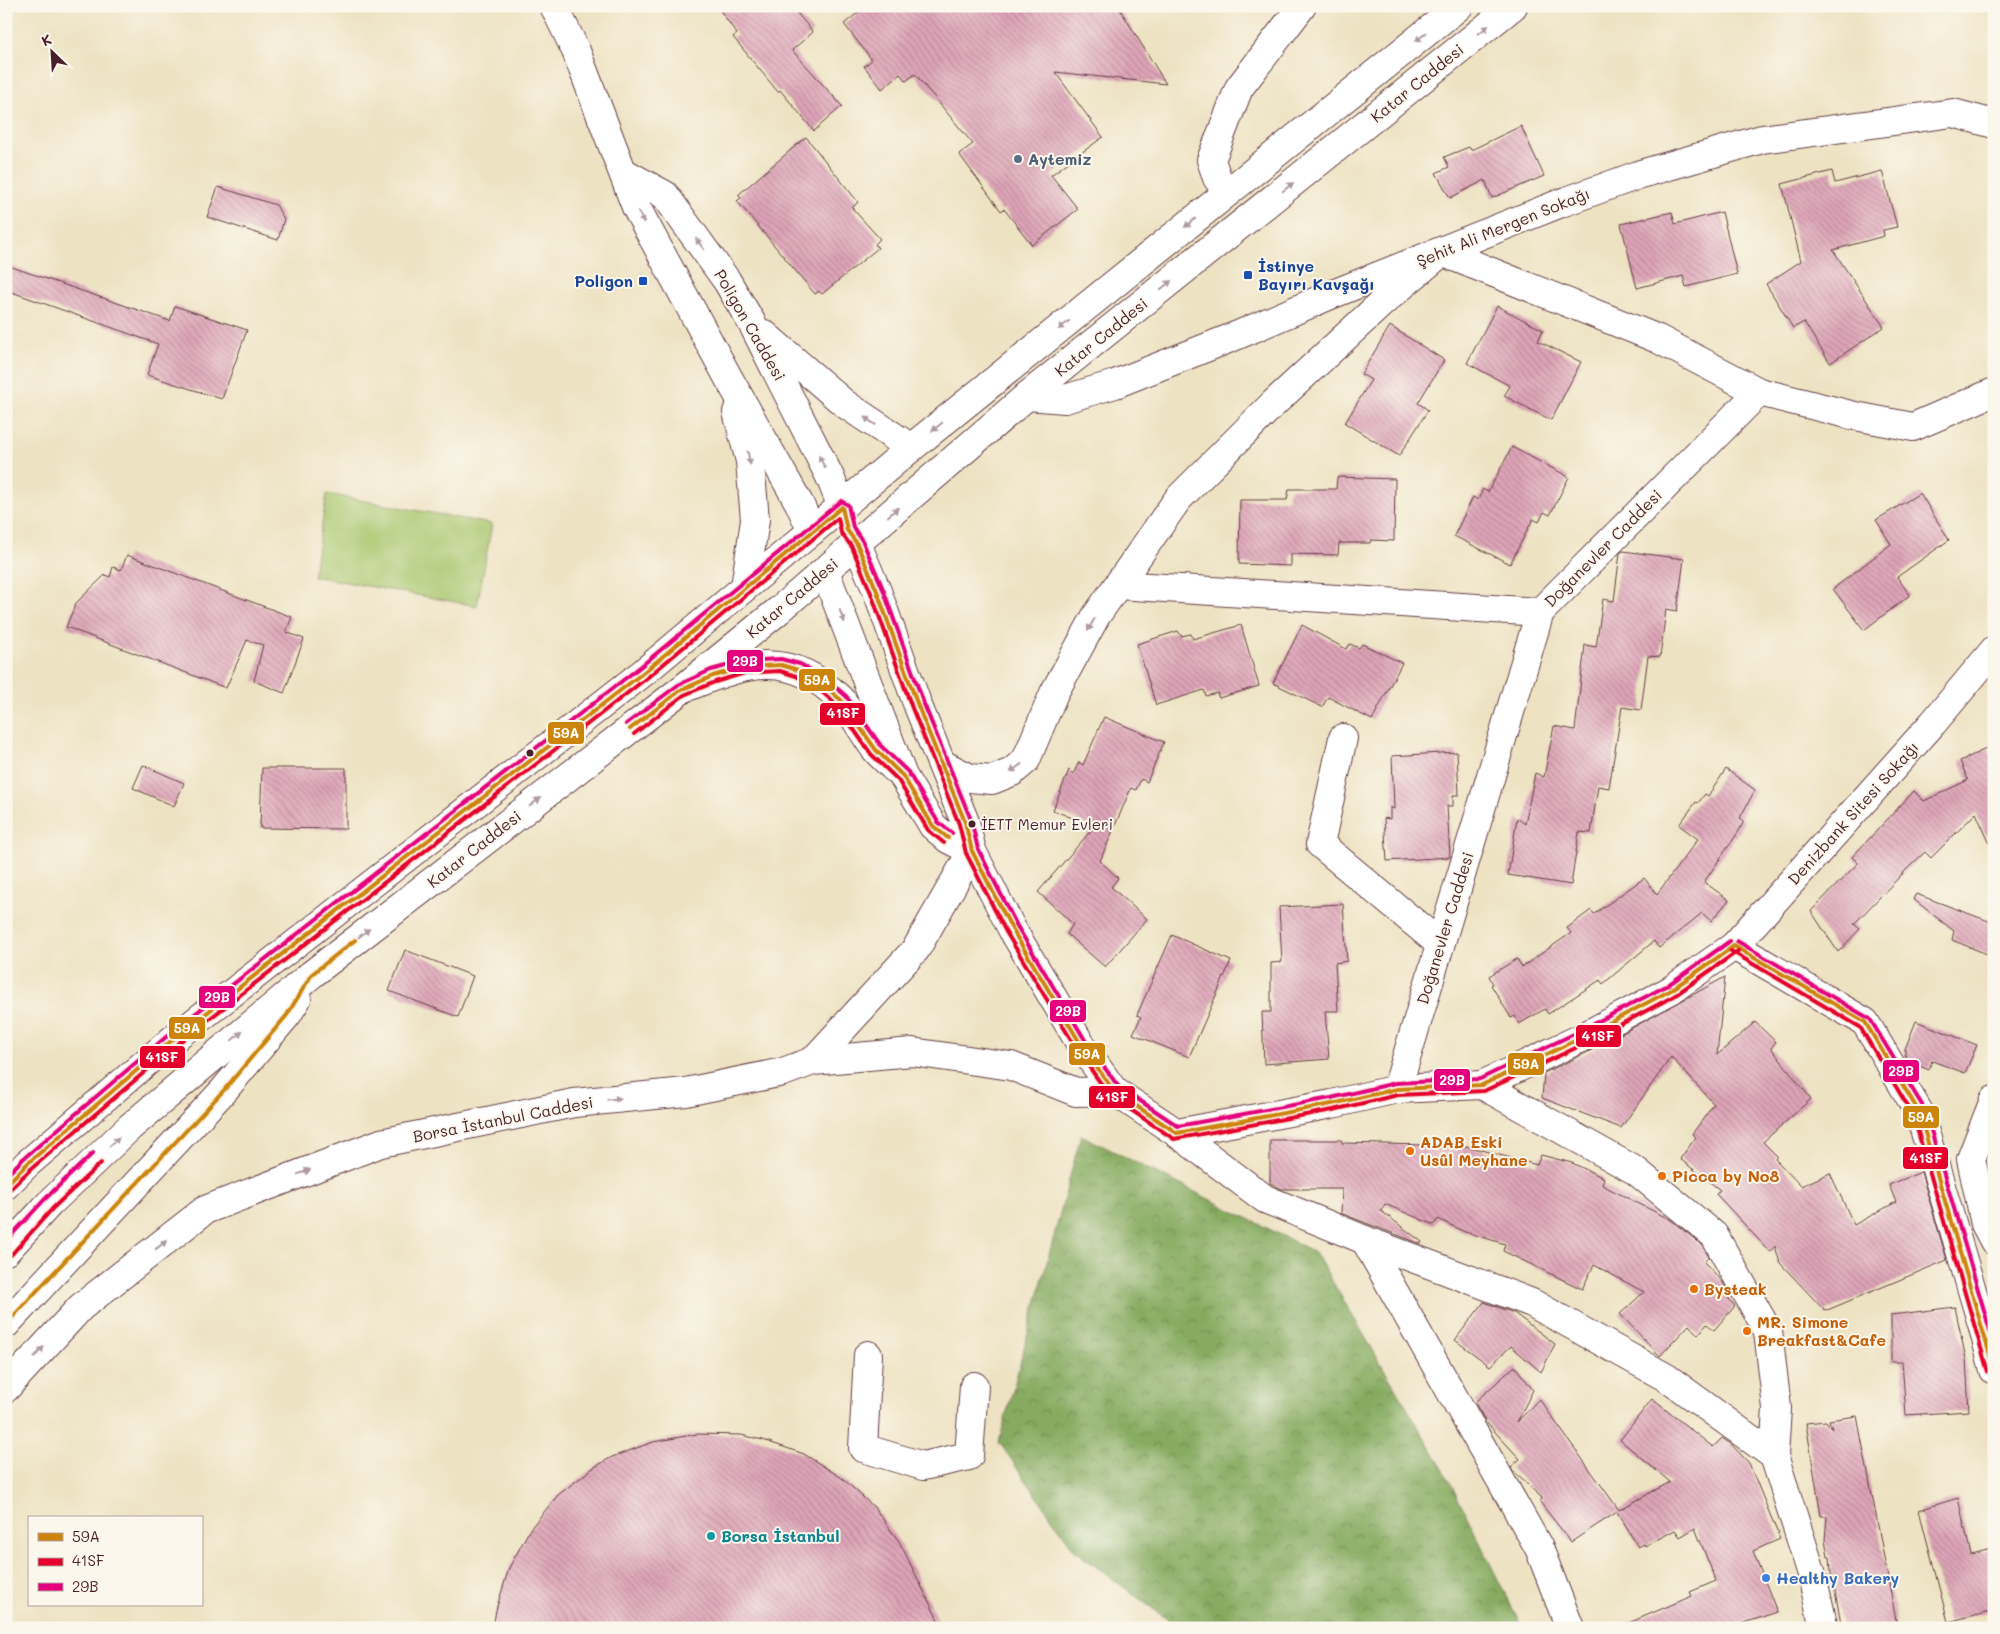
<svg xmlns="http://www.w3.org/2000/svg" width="2000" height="1634" font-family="Mali,sans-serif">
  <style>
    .green { fill: #a8c66d; stroke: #79724c }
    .forest { fill: url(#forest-crowns); stroke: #686546 }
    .building { fill: url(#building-back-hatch) }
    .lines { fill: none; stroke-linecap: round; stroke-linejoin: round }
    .minor-casing { stroke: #623c42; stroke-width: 30 }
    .major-casing { stroke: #623c42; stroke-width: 30 }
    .minor { stroke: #fff; stroke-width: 28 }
    .major { stroke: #fff; stroke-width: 28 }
    .bus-1-casing { stroke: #fbf7ec; stroke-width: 8 }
    .bus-2-casing { stroke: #fbf7ec; stroke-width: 8 }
    .bus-3-casing { stroke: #fbf7ec; stroke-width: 8 }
    .bus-1 { stroke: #cc840b; stroke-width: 4 }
    .bus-2 { stroke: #e4002b; stroke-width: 4 }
    .bus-3 { stroke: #e5007d; stroke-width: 4 }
    .oneway { fill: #ae9aa0 }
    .service-dot { fill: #5c6f8a; stroke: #fbf7ec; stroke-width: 2 }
    .transit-dot { fill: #1a4fb4; stroke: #fbf7ec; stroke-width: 2 }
    .bus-dot { fill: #4a1f2b; stroke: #fbf7ec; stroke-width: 2 }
    .food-dot { fill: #e8710a; stroke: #fbf7ec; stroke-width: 2 }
    .culture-dot { fill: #0f9aa8; stroke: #fbf7ec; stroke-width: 2 }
    .shop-dot { fill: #3f7fe0; stroke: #fbf7ec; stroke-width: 2 }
    .labels { text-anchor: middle; stroke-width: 4; stroke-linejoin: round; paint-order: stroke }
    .bus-label { font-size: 15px; fill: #4a1f2b; stroke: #fbf7ec; text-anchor: start }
    .street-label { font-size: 16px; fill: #4a1f2b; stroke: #fbf7ec }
    .service-label { font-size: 16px; font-weight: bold; fill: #4e5e75; stroke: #fbf7ec; text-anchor: start }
    .transit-label { font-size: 16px; font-weight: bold; fill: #164399; stroke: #fbf7ec; text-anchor: start }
    .food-label { font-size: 16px; font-weight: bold; fill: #c56008; stroke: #fbf7ec; text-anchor: start }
    .culture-label { font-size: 16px; font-weight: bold; fill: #0d838f; stroke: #fbf7ec; text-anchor: start }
    .shop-label { font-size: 16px; font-weight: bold; fill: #366cbe; stroke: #fbf7ec; text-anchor: start }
    .line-badge { stroke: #fbf7ec; stroke-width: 2 }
    .badge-label { font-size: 14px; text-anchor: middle; font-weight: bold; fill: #fff }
  </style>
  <defs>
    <pattern id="forest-crowns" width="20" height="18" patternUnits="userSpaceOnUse" patternTransform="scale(1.25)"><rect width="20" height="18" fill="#86ab60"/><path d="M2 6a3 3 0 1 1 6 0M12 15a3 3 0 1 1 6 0" fill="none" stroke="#708b4f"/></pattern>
    <pattern id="building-back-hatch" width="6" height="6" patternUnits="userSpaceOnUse" patternTransform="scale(1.25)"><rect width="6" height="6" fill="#dea5b8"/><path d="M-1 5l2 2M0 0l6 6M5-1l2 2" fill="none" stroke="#b68696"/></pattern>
  </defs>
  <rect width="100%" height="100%" fill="#fbf7ec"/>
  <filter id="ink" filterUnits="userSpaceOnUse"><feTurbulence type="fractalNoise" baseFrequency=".02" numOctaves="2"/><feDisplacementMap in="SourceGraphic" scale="10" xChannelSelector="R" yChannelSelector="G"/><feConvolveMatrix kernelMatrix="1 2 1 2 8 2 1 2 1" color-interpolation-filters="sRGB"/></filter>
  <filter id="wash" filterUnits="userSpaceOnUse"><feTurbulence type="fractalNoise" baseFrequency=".0096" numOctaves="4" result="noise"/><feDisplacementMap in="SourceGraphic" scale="20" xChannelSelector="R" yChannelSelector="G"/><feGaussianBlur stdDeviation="1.12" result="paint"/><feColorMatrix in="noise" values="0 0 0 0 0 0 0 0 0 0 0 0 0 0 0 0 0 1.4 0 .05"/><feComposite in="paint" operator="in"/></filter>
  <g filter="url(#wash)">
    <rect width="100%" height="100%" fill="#ede2c2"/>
    <path class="green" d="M327,494L492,524L477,606L313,576Z"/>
    <path class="forest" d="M1081,1135L1315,1252L1446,1474L1522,1628H1176L1175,1625L1076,1552L999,1442Z"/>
    <g id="blocks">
      <g class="building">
        <path d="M717,6H791L813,32L792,50L842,106L814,131L780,90L778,92L733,37L737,34Z"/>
        <path d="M866,6H1118L1166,84L1055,72L1103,137L1051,175L1078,209L1032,245L1004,209L1001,211L959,154L973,144L915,74L906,81L900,74L882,89L864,66L872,60L844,24Z"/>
        <path d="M1521,126L1544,176L1492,198L1485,180L1450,198L1436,173L1449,167L1444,157L1469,147L1471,150Z"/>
        <path d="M806,137L858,202L852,208L880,239L875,244L878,248L822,294L819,291L815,294L737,201L741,198L738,195Z"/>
        <path d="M1832,171L1835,183L1882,171L1897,227L1883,230L1884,236L1833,250L1884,327L1830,363L1804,322L1793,328L1766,284L1801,261L1782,184Z"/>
        <path d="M218,187L276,205L284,219L278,240L207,217Z"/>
        <path d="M1672,212L1675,224L1722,212L1737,274L1686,287L1683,276L1637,288L1621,224Z"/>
        <path d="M6,265L170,321L175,306L247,330L222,399L147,375L158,344L6,290Z"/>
        <path d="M1497,306L1543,330L1538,341L1581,362L1551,420L1504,396L1510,386L1467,363Z"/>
        <path d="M1390,326L1444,360L1418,403L1428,410L1399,456L1345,423L1371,380L1361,374Z"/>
        <path d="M1512,447L1569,477L1550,515L1544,512L1539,522L1533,519L1510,564L1454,536L1473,497L1478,500L1483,489L1488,492Z"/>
        <path d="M1337,477L1395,479L1394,541L1371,540L1370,543H1339L1338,555L1291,554V566L1239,564L1240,500H1287L1289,489H1336Z"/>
        <path d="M1920,493L1949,540L1897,577L1910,595L1864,630L1833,589L1891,544L1876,520Z"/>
        <path d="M1623,551L1684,559L1677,611L1666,609L1660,657L1648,656L1641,710L1622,707L1609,788L1598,786L1591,833L1579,832L1571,885L1508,875L1517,818L1525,824L1535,773L1544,777L1554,726L1575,730L1585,645L1596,647L1603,599L1614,601L1620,553Z"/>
        <path d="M127,555L292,617L286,632L304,639L284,693L254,681L263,645L247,640L226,688L66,627L76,603L105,575L110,577L113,567L121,570Z"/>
        <path d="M1241,625L1259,686L1219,698L1217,693L1206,696L1204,690L1156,705L1137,644L1178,631L1181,636L1191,634L1193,639Z"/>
        <path d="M1302,625L1346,649L1350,644L1359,648L1362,644L1402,663L1372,720L1328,697L1322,707L1273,683Z"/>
        <path d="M1104,717L1164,742L1147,782L1141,779L1136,790L1131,788L1100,861L1118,878L1111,887L1147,919L1105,967L1067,934L1073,924L1038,892L1094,827L1053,810L1069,770L1073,774L1079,762L1083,765Z"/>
        <path d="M1988,748L1994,764V853L1976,813L1931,858L1925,852L1907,869L1854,924L1860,929L1838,952L1811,911L1858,863L1852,857L1914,791L1924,801L1968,780L1960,761Z"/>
        <path d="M1457,752L1459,795H1453V806H1447L1450,857L1387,861L1384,818L1390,819V807L1394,809L1392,756Z"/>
        <path d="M143,765L184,783L174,806L133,788Z"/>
        <path d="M262,768H346V829L260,828Z"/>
        <path d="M1726,769L1755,790L1740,818L1744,821L1739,831L1704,882L1729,900L1711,921L1702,913L1659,948L1654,941L1603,984L1600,980L1548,1014L1545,1009L1519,1024L1515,1016L1511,1018L1491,985L1493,984L1489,976L1517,959L1522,967L1571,933L1567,928L1591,910L1594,914L1644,878L1657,894L1698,839L1679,825L1696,802L1698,803L1705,794L1708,796Z"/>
        <path d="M1916,894L1994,923V957L1952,940L1954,931L1913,899Z"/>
        <path d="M1343,904L1347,961L1335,963L1338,1011H1325L1329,1059L1264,1064L1262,1012H1271V963L1282,962L1279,907Z"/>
        <path d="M1172,935L1231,961L1189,1057L1133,1034L1141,1017L1137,1015Z"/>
        <path d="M405,950L473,976L458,1017L389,991Z"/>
        <path d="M1725,977L1717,1055L1755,1022L1776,1042L1771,1048L1811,1099L1763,1142L1777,1156L1775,1159L1801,1186L1830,1173L1854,1225L1896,1202L1889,1185L1921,1172L1947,1260L1825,1311L1780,1263L1775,1246L1770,1252L1716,1194L1720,1190L1680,1159L1696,1137L1692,1134L1714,1104L1671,1057L1621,1128L1542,1098L1544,1073L1586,1053Z"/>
        <path d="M1916,1021L1977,1045L1965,1073L1932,1061L1929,1070L1910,1062L1905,1055V1049Z"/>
        <path d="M1270,1140H1342V1143L1466,1146L1537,1165L1541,1155L1572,1163L1604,1178L1602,1185L1671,1220L1702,1245L1709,1257L1704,1262L1722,1281L1728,1291L1725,1294L1735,1306L1714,1330L1707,1324L1698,1335L1689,1325L1660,1356L1620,1314L1644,1292L1594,1265L1582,1289L1503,1251L1505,1244L1465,1232L1438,1219L1434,1225L1385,1204L1381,1211L1422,1242L1421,1244L1371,1225L1341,1213L1342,1189H1282L1270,1183Z"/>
        <path d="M1484,1302L1514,1313L1555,1344L1541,1372L1511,1346L1490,1366L1455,1340Z"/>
        <path d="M1955,1307L1966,1359L1969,1411L1906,1415L1902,1362H1891V1315Z"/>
        <path d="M1515,1366L1533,1390L1517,1422L1539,1399L1619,1510L1670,1482L1620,1440L1652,1399L1713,1447L1722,1438L1731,1444L1749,1463L1780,1539L1753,1551L1777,1612L1730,1628H1617L1692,1596L1690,1592L1716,1581L1695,1528L1680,1537L1675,1530L1645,1546L1644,1544L1638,1547L1617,1512L1571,1542L1540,1502L1542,1498L1513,1471L1511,1467L1520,1459L1485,1421L1475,1402Z"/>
        <path d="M1857,1416L1897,1625L1883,1628H1842L1834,1586L1832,1587L1830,1556H1828L1825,1540L1827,1516H1821L1806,1423L1826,1421L1832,1429L1829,1420Z"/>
        <path d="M697,1434L741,1435L763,1440L804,1454L842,1478L874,1507L900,1543L942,1628H493L496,1610L509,1568L530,1529L558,1495L593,1468L612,1457L653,1442Z"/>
        <path d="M1958,1498L1971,1555L1994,1549V1610L1948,1622L1919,1510Z"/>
      </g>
    </g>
  </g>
  <g filter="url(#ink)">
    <use href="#blocks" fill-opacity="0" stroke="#623c42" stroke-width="1"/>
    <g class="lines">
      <g class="minor-casing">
        <g id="minor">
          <path d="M554,6L576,51L636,207L728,377L799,503L812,531"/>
          <path d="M623,172L665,195L727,281L753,325L830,477L842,507"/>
          <path d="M1228,192L1217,178L1211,160L1239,88L1302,6"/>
          <path d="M764,334L845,404L911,448"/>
          <path d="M1027,396L1065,399L1115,384L1238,335L1333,294L1561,203L1641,174L1762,139L1953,113L1994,124"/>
          <path d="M737,412L750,461L755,520L745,587"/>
          <path d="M857,544L877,591L918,706L965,822L972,851L1012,929L1083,1048L1114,1091L1177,1133L1332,1104L1397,1089L1482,1085L1579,1039L1671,990L1734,946L1933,723L1994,650"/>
          <path d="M825,571L903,776L933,826L948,839L972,851"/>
          <path d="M1118,585L1540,612"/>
          <path d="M690,686C746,662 792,650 840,699C854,714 863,733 875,749C881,756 888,762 894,768"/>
          <path d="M1343,738L1320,844L1440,944"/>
          <path d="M942,764L970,778L992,780L1012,772L1026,760L1054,693L1096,616L1178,499L1274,403L1384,301L1442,252L1658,339L1759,392"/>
          <path d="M1734,946L1865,1022L1919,1112L1982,1324L1994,1370"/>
          <path d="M813,1061L912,1052L1011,1066L1076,1092L1114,1091"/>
          <path d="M1482,1085L1636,1171L1714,1235L1768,1331L1777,1408L1774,1456"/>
          <path d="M1397,1089L1540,612L1759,392L1855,416L1913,427L1994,392"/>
          <path d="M1994,1100L1971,1159L1985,1224L1994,1241"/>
          <path d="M1177,1133L1265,1199L1365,1240L1539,1548L1570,1628"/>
          <path d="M1365,1240L1532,1303L1667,1378L1774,1456L1811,1571L1824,1628"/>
          <path d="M868,1355L863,1448L923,1466L969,1456L974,1386"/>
          <path d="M6,1388L81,1307L205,1210L381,1143L574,1103L686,1092L783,1072L813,1061L916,949L972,851"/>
        </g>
      </g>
      <g class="major-casing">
        <g id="major">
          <path d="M6,1185L27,1164L177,1036L644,672L911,448L1459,6"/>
          <path d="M6,1251L49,1204L130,1127L312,974L681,690L778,611L1027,396L1513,6"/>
          <path d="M6,1324L224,1090L287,1015L297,999"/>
        </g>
      </g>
      <use href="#minor" class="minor"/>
      <use href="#major" class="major"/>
      <g class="bus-1-casing">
        <g id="bus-1">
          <path d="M630,729L681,690L713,676L744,667L781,665L798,670L820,682L841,700L876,750L903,776L933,826L948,838"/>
          <path d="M1734,946L1865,1022L1919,1112L1994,1369"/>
          <path d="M6,1185L27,1164L177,1036L644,672L842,507L847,530L857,544L877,591L918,706L965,822L972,851L1012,929L1083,1048L1114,1091L1177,1133L1332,1104L1397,1089L1482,1085L1579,1039L1671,990L1734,946"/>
          <path d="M6,1324L224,1090L287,1015L312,974L355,940"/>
        </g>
      </g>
      <g class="bus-2-casing">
        <g id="bus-2">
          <path d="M634,734L684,695L715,682L745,673L780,671L796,676L816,687L836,704L871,754L898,780L928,830L944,843"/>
          <path d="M1731,951L1860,1027L1913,1115L1988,1372"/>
          <path d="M10,1189L31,1169L181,1041L648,677L838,518L841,533L852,547L871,593L912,708L959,824L966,853L1006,932L1078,1051L1109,1095L1174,1139L1333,1110L1398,1095L1484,1091L1582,1045L1674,996L1738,951"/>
          <path d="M11,1255L53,1208L101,1163"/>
        </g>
      </g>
      <g class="bus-3-casing">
        <g id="bus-3">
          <path d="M626,724L678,685L711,670L744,661L781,659L800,664L824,677L846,696L881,746L908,772L938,822L952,833"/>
          <path d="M1737,941L1870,1019L1925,1110L1994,1344"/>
          <path d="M6,1176L23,1159L173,1031L640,667L841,501L848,505L853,527L863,542L883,589L924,704L971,820L978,849L1017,926L1088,1045L1118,1086L1178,1126L1331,1098L1396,1083L1480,1079L1576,1033L1668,985L1730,941"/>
          <path d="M6,1241L45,1199L93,1153"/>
        </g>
      </g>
      <use href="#bus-1" class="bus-1"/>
      <use href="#bus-2" class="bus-2"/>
      <use href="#bus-3" class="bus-3"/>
    </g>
    <defs><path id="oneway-solid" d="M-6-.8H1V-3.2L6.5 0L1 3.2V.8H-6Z" transform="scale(1.25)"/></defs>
    <g class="oneway">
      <use href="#oneway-solid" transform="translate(1483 30) rotate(-39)"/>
      <use href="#oneway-solid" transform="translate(1421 37) rotate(141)"/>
      <use href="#oneway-solid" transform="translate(1288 187) rotate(-39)"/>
      <use href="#oneway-solid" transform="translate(641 217) rotate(61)"/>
      <use href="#oneway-solid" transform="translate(1190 223) rotate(141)"/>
      <use href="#oneway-solid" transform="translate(700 244) rotate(-126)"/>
      <use href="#oneway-solid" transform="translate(1166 285) rotate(-39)"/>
      <use href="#oneway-solid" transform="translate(1064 325) rotate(141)"/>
      <use href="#oneway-solid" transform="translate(870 421) rotate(-146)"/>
      <use href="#oneway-solid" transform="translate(937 427) rotate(141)"/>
      <use href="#oneway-solid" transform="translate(749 458) rotate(78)"/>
      <use href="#oneway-solid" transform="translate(822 462) rotate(-117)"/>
      <use href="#oneway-solid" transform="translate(893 512) rotate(-41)"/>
      <use href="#oneway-solid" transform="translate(842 616) rotate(69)"/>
      <use href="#oneway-solid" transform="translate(1091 625) rotate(119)"/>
      <use href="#oneway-solid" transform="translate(1016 768) rotate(144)"/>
      <use href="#oneway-solid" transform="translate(535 802) rotate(-38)"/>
      <use href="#oneway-solid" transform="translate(364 933) rotate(-38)"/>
      <use href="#oneway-solid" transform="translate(237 1036) rotate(-40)"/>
      <use href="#oneway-solid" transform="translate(614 1099) rotate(-6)"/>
      <use href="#oneway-solid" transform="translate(114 1142) rotate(-43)"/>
      <use href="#oneway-solid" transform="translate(304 1172) rotate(-21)"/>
      <use href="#oneway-solid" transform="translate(161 1245) rotate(-38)"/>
      <use href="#oneway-solid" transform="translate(39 1352) rotate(-47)"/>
    </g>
  </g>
  <circle class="service-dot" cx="1018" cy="159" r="5"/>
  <g class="transit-dot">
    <rect x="1243" y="270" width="10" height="10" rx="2.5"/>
    <rect x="638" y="276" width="10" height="10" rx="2.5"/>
  </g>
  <g class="bus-dot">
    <circle cx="530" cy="753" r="4.5"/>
    <circle cx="972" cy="824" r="4.5"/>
  </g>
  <g class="food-dot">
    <circle cx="1410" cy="1151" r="5"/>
    <circle cx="1662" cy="1176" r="5"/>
    <circle cx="1694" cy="1289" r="5"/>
    <circle cx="1747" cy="1331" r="5"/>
  </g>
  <circle class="culture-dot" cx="711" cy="1536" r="5"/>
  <circle class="shop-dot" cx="1766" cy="1578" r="5"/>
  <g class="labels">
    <g class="bus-label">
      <text x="981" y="830">İETT Memur Evleri</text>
    </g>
    <g class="street-label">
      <text transform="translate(1417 83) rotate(-39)" y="6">Katar Caddesi</text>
      <text transform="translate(1503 227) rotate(-22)" y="6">Şehit Ali Mergen Sokağı</text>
      <text transform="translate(750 325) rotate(60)" y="6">Poligon Caddesi</text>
      <text transform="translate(1101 337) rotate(-39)" y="6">Katar Caddesi</text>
      <text transform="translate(1603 548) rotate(-45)" y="6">Doğanevler Caddesi</text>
      <text transform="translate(792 598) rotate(-40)" y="6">Katar Caddesi</text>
      <text transform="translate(1853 813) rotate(-48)" y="6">Denizbank Sitesi Sokağı</text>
      <text transform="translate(474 849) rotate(-38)" y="6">Katar Caddesi</text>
      <text transform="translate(1445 928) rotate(-73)" y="6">Doğanevler Caddesi</text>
      <text transform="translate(503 1119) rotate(-11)" y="6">Borsa İstanbul Caddesi</text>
    </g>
    <g class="service-label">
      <text x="1028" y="165">Aytemiz</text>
    </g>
    <g class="transit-label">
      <text x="1258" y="272">İstinye<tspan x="1258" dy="18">Bayırı Kavşağı</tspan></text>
      <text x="633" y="287" text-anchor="end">Poligon</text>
    </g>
    <g class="food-label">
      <text x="1420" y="1148">ADAB Eski<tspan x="1420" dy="18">Usûl Meyhane</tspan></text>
      <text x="1672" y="1182">Picca by No8</text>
      <text x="1704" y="1295">Bysteak</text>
      <text x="1757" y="1328">MR. Simone<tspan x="1757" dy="18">Breakfast&amp;Cafe</tspan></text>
    </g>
    <g class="culture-label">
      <text x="721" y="1542">Borsa İstanbul</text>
    </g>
    <g class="shop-label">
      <text x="1776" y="1584">Healthy Bakery</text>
    </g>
  </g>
  <g class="line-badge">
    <rect x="726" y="649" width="38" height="24" rx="5" fill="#e5007d"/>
    <rect x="798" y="668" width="38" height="24" rx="5" fill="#cc840b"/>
    <rect x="819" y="702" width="47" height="24" rx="5" fill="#e4002b"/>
    <rect x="547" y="721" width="38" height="24" rx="5" fill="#cc840b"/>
    <rect x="198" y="985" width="38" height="24" rx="5" fill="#e5007d"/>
    <rect x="1049" y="999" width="38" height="24" rx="5" fill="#e5007d"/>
    <rect x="168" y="1016" width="38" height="24" rx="5" fill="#cc840b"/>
    <rect x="1575" y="1024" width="47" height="24" rx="5" fill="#e4002b"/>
    <rect x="1068" y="1042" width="38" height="24" rx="5" fill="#cc840b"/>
    <rect x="139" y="1045" width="47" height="24" rx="5" fill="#e4002b"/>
    <rect x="1507" y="1052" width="38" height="24" rx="5" fill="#cc840b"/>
    <rect x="1882" y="1059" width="38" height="24" rx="5" fill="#e5007d"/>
    <rect x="1433" y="1068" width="38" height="24" rx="5" fill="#e5007d"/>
    <rect x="1088" y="1085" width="48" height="24" rx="5" fill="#e4002b"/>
    <rect x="1902" y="1105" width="38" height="24" rx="5" fill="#cc840b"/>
    <rect x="1902" y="1146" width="47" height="24" rx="5" fill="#e4002b"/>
  </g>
  <g class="badge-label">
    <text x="745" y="666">29B</text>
    <text x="817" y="685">59A</text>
    <text x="843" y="718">41SF</text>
    <text x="566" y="738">59A</text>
    <text x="217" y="1002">29B</text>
    <text x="1068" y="1016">29B</text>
    <text x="187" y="1033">59A</text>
    <text x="1598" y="1041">41SF</text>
    <text x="1087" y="1059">59A</text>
    <text x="162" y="1062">41SF</text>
    <text x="1526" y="1069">59A</text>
    <text x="1901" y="1076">29B</text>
    <text x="1452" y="1085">29B</text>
    <text x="1112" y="1102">41SF</text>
    <text x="1921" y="1122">59A</text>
    <text x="1926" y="1163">41SF</text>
  </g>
  <rect width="2000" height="1634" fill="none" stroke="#fbf7ec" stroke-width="25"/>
  <rect x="28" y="1516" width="175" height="90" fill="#fbf7ec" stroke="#b4a19f"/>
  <rect x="38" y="1533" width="25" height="8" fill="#cc840b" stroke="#b4a19f"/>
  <text x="72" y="1542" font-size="15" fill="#4a1f2b">59A</text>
  <rect x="38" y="1558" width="25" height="8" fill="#e4002b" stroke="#b4a19f"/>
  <text x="72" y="1566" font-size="15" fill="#4a1f2b">41SF</text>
  <rect x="38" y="1583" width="25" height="8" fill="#e5007d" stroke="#b4a19f"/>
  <text x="72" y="1592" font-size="15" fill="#4a1f2b">29B</text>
  <g transform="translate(52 52) rotate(335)" stroke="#fbf7ec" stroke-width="4" paint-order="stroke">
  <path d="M0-4L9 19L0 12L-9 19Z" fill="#4a1f2b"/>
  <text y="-8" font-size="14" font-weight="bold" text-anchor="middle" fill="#4a1f2b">K</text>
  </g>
</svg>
